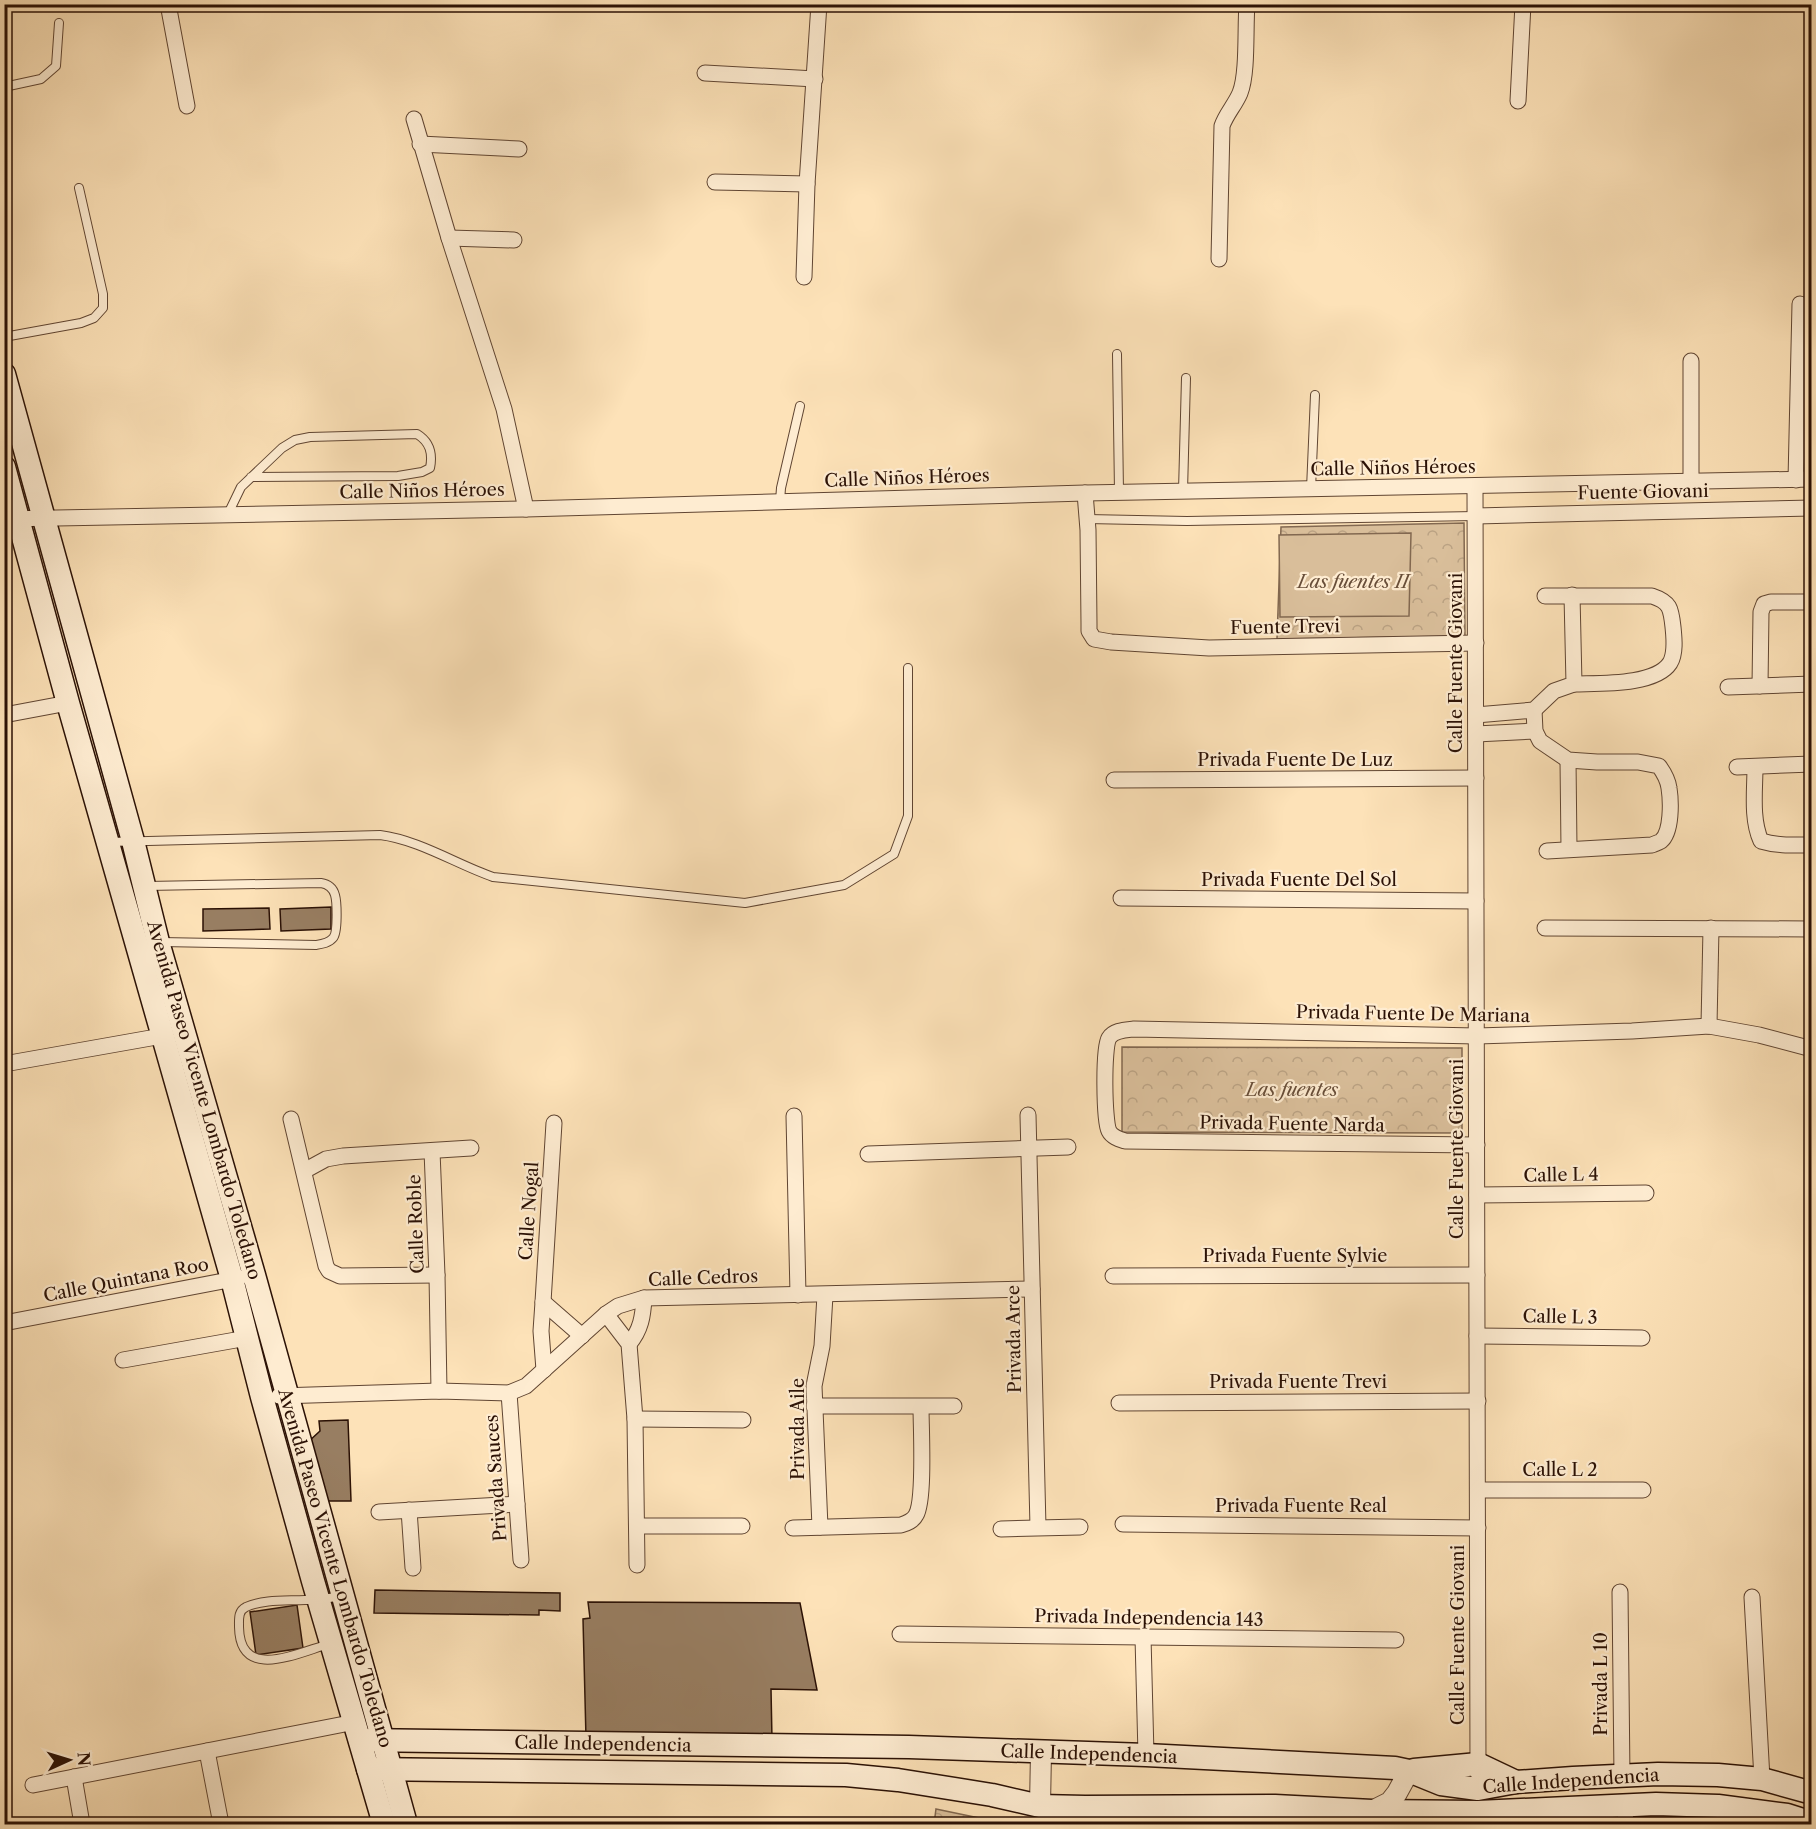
<svg xmlns="http://www.w3.org/2000/svg" width="1816" height="1829" font-family="'Libre Caslon Text',serif">
  <style>
    .forest { fill: url(#forest-crowns); stroke: #826850; stroke-width: 1.5 }
    .garden { fill: #d9be9a; stroke: #826850; stroke-width: 1.5 }
    .building { fill: #987e62; stroke: #2b1105; stroke-width: 1.5 }
    .lines { fill: none; stroke-linecap: round; stroke-linejoin: round }
    .service-casing { stroke: #604532; stroke-width: 10 }
    .minor-casing { stroke: #604532; stroke-width: 17 }
    .tertiary-casing { stroke: #604532; stroke-width: 22 }
    .secondary-casing { stroke: #2b1105; stroke-width: 25 }
    .service { stroke: #feecd1; stroke-width: 8 }
    .minor { stroke: #feecd1; stroke-width: 15 }
    .tertiary { stroke: #feecd1; stroke-width: 20 }
    .secondary { stroke: #feecd1; stroke-width: 22 }
    .labels { text-anchor: middle; stroke-width: 4.5; stroke-linejoin: round; paint-order: stroke }
    .street-label { font-size: 18px; fill: #2b1105; stroke: #feecd1 }
    .park-label { font-size: 18px; font-style: italic; fill: #684e39; stroke: #feecd1 }
  </style>
  <defs>
    <pattern id="forest-crowns" width="20" height="18" patternUnits="userSpaceOnUse" patternTransform="scale(1.5)"><rect width="20" height="18" fill="#d9be9a"/><path d="M2 6a3 3 0 1 1 6 0M12 15a3 3 0 1 1 6 0" fill="none" stroke="#baa283"/></pattern>
  </defs>
  <rect width="100%" height="100%" fill="#fde2b8"/>
  <filter id="stains"><feTurbulence type="fractalNoise" baseFrequency=".00333" numOctaves="4"/><feColorMatrix values="0 0 0 0 .2 0 0 0 0 .09 0 0 0 0 .02 0 0 0 .5 -.17"/></filter>
  <radialGradient id="worn" r=".72"><stop offset=".6" stop-color="#630" stop-opacity="0"/><stop offset="1" stop-color="#630" stop-opacity=".3"/></radialGradient>
  <g class="forest">
    <path d="M1464,523L1465,636L1277,639L1281,527Z"/>
    <path d="M1122,1047L1462,1048V1133L1122,1132Z"/>
    <path d="M936,1809L1008,1824H934Z"/>
  </g>
  <path class="garden" d="M1411,533L1409,616L1280,617L1279,535Z"/>
  <g class="building">
    <path d="M331,907V929L281,931L280,909Z"/>
    <path d="M269,908L270,929L203,931V909Z"/>
    <path d="M348,1420L351,1501H322L307,1443L320,1431L319,1421Z"/>
    <path d="M375,1590L560,1593V1611L539,1610V1615L374,1613Z"/>
    <path d="M588,1602L800,1603L817,1690L771,1689L772,1740L586,1738L583,1619L590,1618Z"/>
    <path d="M297,1605L303,1648L256,1655L250,1612Z"/>
  </g>
  <g class="lines">
    <g class="service-casing">
      <g id="service">
        <path d="M4,87L41,79L56,66L59,23"/>
        <path d="M4,337L81,323L94,318L103,308V294L79,188"/>
        <path d="M1117,354L1119,492"/>
        <path d="M1311,489L1315,395"/>
        <path d="M1183,491L1186,378"/>
        <path d="M780,501L781,488L800,406"/>
        <path d="M228,514L241,487L282,448L295,440L310,437L417,434C430,442 433,453 430,468L422,472L398,476L251,477"/>
        <path d="M1087,519L1187,521L1476,516"/>
        <path d="M109,842L380,835C419,840 456,864 493,877L745,903L844,885L894,854L908,816V668"/>
        <path d="M147,886L321,883C328,884 333,888 335,895C337,902 338,933 333,938C329,943 322,944 316,945L161,942"/>
        <path d="M329,1644C297,1653 240,1682 239,1627C239,1619 238,1611 246,1607C264,1599 286,1601 305,1600C318,1600 329,1598 342,1596"/>
        <path d="M1207,1808L1209,1824"/>
      </g>
    </g>
    <g class="minor-casing">
      <g id="minor">
        <path d="M168,4L187,106"/>
        <path d="M705,73L815,79"/>
        <path d="M1518,101L1523,4"/>
        <path d="M414,119L449,238L504,409L526,509"/>
        <path d="M420,144L519,149"/>
        <path d="M715,182L807,184"/>
        <path d="M449,238L514,240"/>
        <path d="M1219,259L1222,126C1226,114 1235,105 1240,93C1248,73 1245,28 1247,4"/>
        <path d="M804,277L807,184L819,4"/>
        <path d="M1691,361V481"/>
        <path d="M1796,480L1800,304"/>
        <path d="M1475,486L1478,1773"/>
        <path d="M1085,493L1088,530L1089,624V631L1094,639L1111,642L1209,648L1476,643"/>
        <path d="M1476,516L1812,508"/>
        <path d="M4,519L526,509L1085,493L1812,479"/>
        <path d="M1545,596H1652C1670,602 1671,608 1673,627C1674,637 1676,653 1670,663C1655,686 1598,683 1574,684"/>
        <path d="M1760,686L1761,612L1764,604L1771,602H1812"/>
        <path d="M1728,687L1812,684"/>
        <path d="M1534,710L1535,731L1540,741L1568,760L1597,762H1638L1659,766C1664,773 1668,780 1669,788C1671,801 1672,832 1661,841C1660,842 1654,844 1652,845L1547,851"/>
        <path d="M4,715L68,703"/>
        <path d="M1476,715L1534,710L1554,691L1574,684L1572,595"/>
        <path d="M1476,734L1535,731"/>
        <path d="M1568,760L1569,848"/>
        <path d="M1737,767L1812,764"/>
        <path d="M1755,767C1755,790 1751,819 1761,841C1778,846 1794,845 1812,845"/>
        <path d="M1114,780L1476,778"/>
        <path d="M1121,898L1476,901"/>
        <path d="M1545,928L1812,929"/>
        <path d="M1709,1026L1711,928"/>
        <path d="M4,1064L162,1036"/>
        <path d="M1028,1115L1038,1527"/>
        <path d="M794,1116L798,1295"/>
        <path d="M291,1119L326,1266L329,1271L340,1276L437,1275"/>
        <path d="M1477,1145L1125,1141C1119,1139 1112,1137 1109,1131C1104,1121 1103,1048 1109,1038C1114,1030 1126,1030 1134,1029L1477,1036L1632,1031L1709,1026L1759,1035L1812,1049"/>
        <path d="M432,1151L437,1275L439,1391"/>
        <path d="M868,1154L1068,1147"/>
        <path d="M304,1171L326,1159L343,1156L471,1148"/>
        <path d="M1477,1195L1646,1193"/>
        <path d="M1113,1276L1477,1275"/>
        <path d="M543,1302L582,1336"/>
        <path d="M606,1314L629,1344L635,1419L637,1565"/>
        <path d="M4,1323L239,1278"/>
        <path d="M1477,1336L1642,1338"/>
        <path d="M629,1344C641,1330 643,1316 644,1298"/>
        <path d="M123,1360L247,1338"/>
        <path d="M544,1370L541,1331L543,1302L554,1123"/>
        <path d="M509,1393L521,1560"/>
        <path d="M279,1396L439,1391L509,1393L526,1386L606,1314L618,1306L644,1298L1032,1289"/>
        <path d="M1119,1403L1478,1401"/>
        <path d="M814,1406H954"/>
        <path d="M635,1419L743,1420"/>
        <path d="M1478,1490H1643"/>
        <path d="M409,1510L413,1568"/>
        <path d="M379,1512L517,1504"/>
        <path d="M1123,1524L1478,1528"/>
        <path d="M637,1526H742"/>
        <path d="M820,1527L814,1386L822,1346L825,1295"/>
        <path d="M793,1528L901,1525C907,1523 913,1521 916,1515C925,1500 921,1428 921,1407"/>
        <path d="M1001,1529L1080,1527"/>
        <path d="M1620,1592L1622,1777"/>
        <path d="M1752,1597L1762,1779"/>
        <path d="M900,1634L1396,1640"/>
        <path d="M1143,1637L1146,1755"/>
        <path d="M207,1751L221,1824"/>
        <path d="M74,1777L82,1824"/>
        <path d="M33,1785L355,1722"/>
        <path d="M1625,1824L1626,1806"/>
      </g>
    </g>
    <g class="tertiary-casing">
      <g id="tertiary">
        <path d="M1040,1806L1041,1752"/>
        <path d="M1372,1811L1390,1802L1397,1793L1409,1771"/>
      </g>
    </g>
    <g class="secondary-casing">
      <g id="secondary">
        <path d="M4,374L133,841L158,942L254,1275L406,1824"/>
        <path d="M4,467L68,703L232,1279L262,1397L313,1581L384,1824"/>
        <path d="M360,1740L909,1747L1146,1755L1395,1768L1409,1771L1441,1784L1478,1789L1516,1782L1573,1778L1658,1774L1718,1775L1762,1779L1812,1793"/>
        <path d="M368,1769L846,1775L898,1780L992,1795L1040,1806L1085,1807L1275,1806L1372,1811L1478,1812L1656,1804L1718,1806L1787,1815L1812,1823"/>
        <path d="M1414,1770L1478,1764L1516,1782"/>
      </g>
    </g>
    <use href="#service" class="service"/>
    <use href="#minor" class="minor"/>
    <use href="#tertiary" class="tertiary"/>
    <use href="#secondary" class="secondary"/>
  </g>
  <g class="labels">
    <g class="street-label">
      <text transform="translate(1393 468) rotate(-1)" y="6">Calle Niños Héroes</text>
      <text transform="translate(907 478) rotate(-2)" y="6">Calle Niños Héroes</text>
      <text transform="translate(422 491) rotate(-1)" y="6">Calle Niños Héroes</text>
      <text transform="translate(1643 492) rotate(-1)" y="6">Fuente Giovani</text>
      <text transform="translate(1285 627) rotate(-1)" y="6">Fuente Trevi</text>
      <text transform="translate(1456 663) rotate(-90)" y="6">Calle Fuente Giovani</text>
      <text x="1295" y="766">Privada Fuente De Luz</text>
      <text x="1299" y="886">Privada Fuente Del Sol</text>
      <text transform="translate(1413 1014) rotate(1)" y="6">Privada Fuente De Mariana</text>
      <text transform="translate(204 1100) rotate(74)" y="6">Avenida Paseo Vicente Lombardo Toledano</text>
      <text transform="translate(1292 1124) rotate(1)" y="6">Privada Fuente Narda</text>
      <text transform="translate(1457 1149) rotate(-90)" y="6">Calle Fuente Giovani</text>
      <text transform="translate(1561 1175) rotate(-1)" y="6">Calle L 4</text>
      <text transform="translate(529 1211) rotate(-86)" y="6">Calle Nogal</text>
      <text transform="translate(416 1224) rotate(-92)" y="6">Calle Roble</text>
      <text x="1295" y="1262">Privada Fuente Sylvie</text>
      <text transform="translate(703 1278) rotate(-2)" y="6">Calle Cedros</text>
      <text transform="translate(126 1280) rotate(-11)" y="6">Calle Quintana Roo</text>
      <text transform="translate(1560 1317) rotate(1)" y="6">Calle L 3</text>
      <text transform="translate(1014 1339) rotate(-91)" y="6">Privada Arce</text>
      <text x="1298" y="1388">Privada Fuente Trevi</text>
      <text transform="translate(798 1429) rotate(-90)" y="6">Privada Aile</text>
      <text x="1560" y="1476">Calle L 2</text>
      <text transform="translate(496 1478) rotate(-94)" y="6">Privada Sauces</text>
      <text x="1301" y="1512">Privada Fuente Real</text>
      <text transform="translate(335 1568) rotate(74)" y="6">Avenida Paseo Vicente Lombardo Toledano</text>
      <text transform="translate(1149 1618) rotate(1)" y="6">Privada Independencia 143</text>
      <text transform="translate(1458 1635) rotate(-90)" y="6">Calle Fuente Giovani</text>
      <text transform="translate(1601 1684) rotate(-90)" y="6">Privada L 10</text>
      <text transform="translate(603 1744) rotate(1)" y="6">Calle Independencia</text>
      <text transform="translate(1089 1754) rotate(2)" y="6">Calle Independencia</text>
      <text transform="translate(1571 1781) rotate(-4)" y="6">Calle Independencia</text>
    </g>
    <g class="park-label">
      <text x="1353" y="588">Las fuentes II</text>
      <text x="1292" y="1096">Las fuentes</text>
    </g>
  </g>
  <rect width="1816" height="1829" fill="none" stroke="#fde2b8" stroke-width="24"/>
  <rect x="6" y="6" width="1804" height="1817" fill="none" stroke="#2b1105" stroke-width="3"/>
  <rect x="12" y="12" width="1792" height="1805" fill="none" stroke="#2b1105" stroke-width="1.5"/>
  <g transform="translate(69 1760) rotate(86)" stroke="#feecd1" stroke-width="4.5" paint-order="stroke">
  <path d="M0-4.5L10 22L0 15L-10 22Z" fill="#2b1105"/>
  <text y="-9" font-size="16" font-weight="bold" text-anchor="middle" fill="#2b1105">N</text>
  </g>
  <rect width="100%" height="100%" filter="url(#stains)"/>
  <rect width="100%" height="100%" fill="url(#worn)"/>
</svg>
